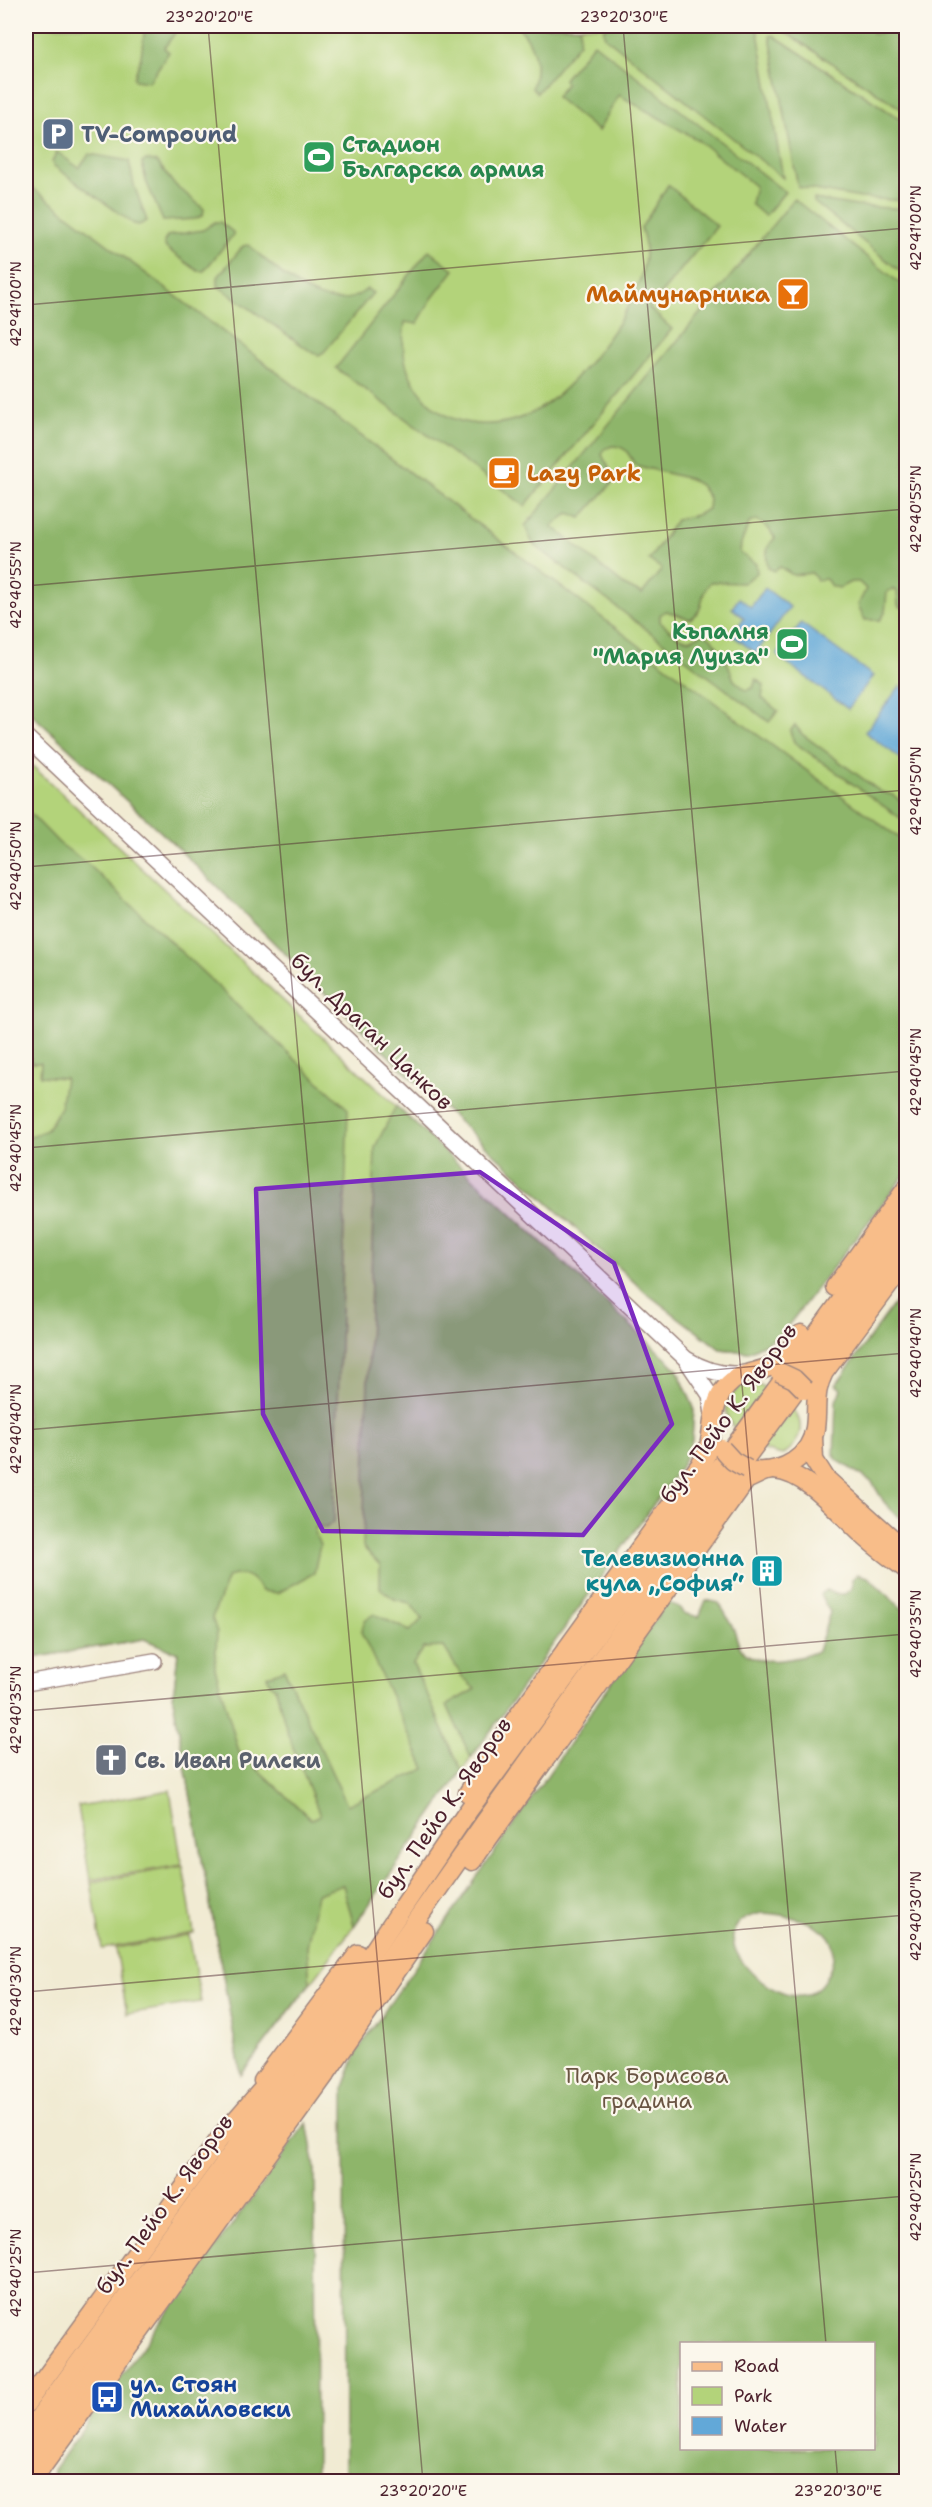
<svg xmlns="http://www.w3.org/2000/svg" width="932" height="2507" font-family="'Shantell Sans',sans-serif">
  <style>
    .green { fill: #b3d37a; stroke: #7e7952; stroke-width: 1.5 }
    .forest { fill: #8eb56a; stroke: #6c6a4a; stroke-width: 1.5; fill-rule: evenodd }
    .water { fill: #62a8d8; stroke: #566482; stroke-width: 1.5 }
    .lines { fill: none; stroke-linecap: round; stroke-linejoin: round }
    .minor-casing { stroke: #9e857f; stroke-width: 18 }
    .major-casing { stroke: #9e857f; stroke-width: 21 }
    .minor { stroke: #fff; stroke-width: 15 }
    .major { stroke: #f8bd89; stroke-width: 18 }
    .major-bridge-casing { stroke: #9e857f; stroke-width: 21; stroke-linecap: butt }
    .major-bridge { stroke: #f8bd89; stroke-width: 18 }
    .marked { fill: #7b2cbf; fill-opacity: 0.2; stroke: #7b2cbf; stroke-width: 4.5; stroke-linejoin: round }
    .ticks { fill: none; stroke: #4a1f2b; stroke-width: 1.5; stroke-opacity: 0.45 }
    .labels { text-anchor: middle; stroke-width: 4.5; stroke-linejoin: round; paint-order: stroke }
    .service-label { font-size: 22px; font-weight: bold; fill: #4e5e75; stroke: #fbf7ec; text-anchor: start }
    .leisure-label { font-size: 22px; font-weight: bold; fill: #27864d; stroke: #fbf7ec; text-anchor: start }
    .food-label { font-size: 22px; font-weight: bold; fill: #c56008; stroke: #fbf7ec; text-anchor: end }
    .street-label { font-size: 22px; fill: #4a1f2b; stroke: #fbf7ec }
    .culture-label { font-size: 22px; font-weight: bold; fill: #0d838f; stroke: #fbf7ec; text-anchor: end }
    .worship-label { font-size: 22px; font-weight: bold; fill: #5b616d; stroke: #fbf7ec; text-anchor: start }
    .park-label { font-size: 22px; fill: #6a5543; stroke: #fbf7ec }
    .transit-label { font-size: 22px; font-weight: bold; fill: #164399; stroke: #fbf7ec; text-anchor: start }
    .neatline { fill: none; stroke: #4a1f2b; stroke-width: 2 }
    .ticks-label { font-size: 15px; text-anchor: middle; fill: #4a1f2b }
  </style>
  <rect width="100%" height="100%" fill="#fbf7ec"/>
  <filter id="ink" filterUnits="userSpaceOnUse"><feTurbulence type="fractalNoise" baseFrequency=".0167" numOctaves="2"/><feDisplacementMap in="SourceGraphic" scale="12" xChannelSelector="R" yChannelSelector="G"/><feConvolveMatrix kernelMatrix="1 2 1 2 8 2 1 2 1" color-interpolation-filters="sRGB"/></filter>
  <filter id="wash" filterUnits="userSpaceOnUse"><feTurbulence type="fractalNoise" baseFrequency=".008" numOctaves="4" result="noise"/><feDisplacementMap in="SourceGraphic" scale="24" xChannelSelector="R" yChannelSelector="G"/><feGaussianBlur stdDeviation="1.35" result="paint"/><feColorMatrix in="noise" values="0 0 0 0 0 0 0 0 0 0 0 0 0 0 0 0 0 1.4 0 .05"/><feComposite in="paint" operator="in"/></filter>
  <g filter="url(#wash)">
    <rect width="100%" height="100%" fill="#f1ebd3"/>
    <g class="green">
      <path d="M26,26H906V1173L780,1336L749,1352L720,1349L645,1292L405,1072L174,844L26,709Z"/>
      <path d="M26,760L677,1369L694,1408L692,1440L682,1465L538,1662L354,1926L241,2075L173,1699L178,1653L144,1639L26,1659Z"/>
      <path d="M745,1382L758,1384L767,1388L736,1429C717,1410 728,1396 745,1382Z"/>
      <path d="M792,1409C807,1424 800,1445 782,1455L761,1449Z"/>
      <path d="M170,1790L182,1865L90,1880L78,1806Z"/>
      <path d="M183,1866L194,1933L102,1949L91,1882Z"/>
      <path d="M189,1935L201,2002L127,2014L116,1948Z"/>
    </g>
    <g class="forest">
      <path d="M145,26H180L164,48L169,52L149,82L135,80L134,78L141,57Z"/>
      <path d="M517,26H577L580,28L579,43L537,93L532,88C539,64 535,43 517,26Z"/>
      <path d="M607,26H757L783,178L605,37L603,30Z"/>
      <path d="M776,26H869L873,34L890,30L906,32V112Z"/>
      <path d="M773,35L906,123V201L861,198L798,187L770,36Z"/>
      <path d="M594,43L785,192L765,216L751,204L755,186L698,140L619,95L598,131L556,97L566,84L564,79Z"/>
      <path d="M57,152L79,168L89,154L129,161L134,185L147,221L139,225L134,224L54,166L52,162Z"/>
      <path d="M146,160L155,161L159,164L173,183L204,209L203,215L196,219L163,221L146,181L142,163Z"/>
      <path d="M26,183L751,730L906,843V1173L780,1336L749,1352L720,1349L645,1292L405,1072L174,844L26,709Z"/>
      <path d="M668,185L717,226L649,308L672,329L525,506L336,368L429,250L454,270L431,300L417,324L405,322C400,352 405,375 425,398C451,430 499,430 534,412C574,390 630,317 642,273C646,259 646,242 641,228Z"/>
      <path d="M794,199L906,288V610L898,605L897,591L892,589L887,592L885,613L880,620H865L858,605L866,589L859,582H851L839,588L831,586L826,579L817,580L812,573L793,575L780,567L775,571L768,568C766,554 765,548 775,538L769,529L757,520L749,523L741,544L740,553L756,564L757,573L743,583L711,582C697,595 708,608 690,619L666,611L660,615V622L679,637L689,640L704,633L711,638L726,659L734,680L746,690L753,688L756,679L764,685L762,698L778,711L769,722L533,544L525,526ZM612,446C626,446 628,453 635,465L690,479L700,485L709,498L708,509L696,515L676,520L649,560L662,569L642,594L624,585L552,526L569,513L581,518L612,483L614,477L602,455L605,449Z"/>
      <path d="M814,199L856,206L906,209V276L814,202Z"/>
      <path d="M215,222H220L233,232V235L204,271H198L166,248L164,242L167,236L203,230Z"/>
      <path d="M248,245C278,269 327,323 367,289L373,293L324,352L319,355L313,353L218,286V277L243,246Z"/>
      <path d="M795,725L802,734L881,792L893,795L906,805V822L794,742L790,731Z"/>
      <path d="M26,809L59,843L89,865L348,1109L334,1521L326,1528L317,1526L314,1532L320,1545L314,1573L278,1593L262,1591C252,1576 245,1571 228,1577L212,1618L217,1632L215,1668L239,1752L311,1819L320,1815L287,1732L276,1689L270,1684L267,1676L284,1669L347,1805L425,1769L361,1632L365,1620L374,1614L410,1631L422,1619L410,1603L394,1599L380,1588V1565L363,1547L375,1147L396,1106L677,1369L694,1408L692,1440L682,1465L471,1758L447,1705L475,1689L463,1678L444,1647L424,1648L413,1664L462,1771L354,1926L343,1885L317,1894L307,1947L310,1983L241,2075L173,1699L178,1653L144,1639L26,1659V1138L47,1130L60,1108L65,1078L40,1076L41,1063H31L30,1053L26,1054Z"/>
      <path d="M906,1287V1525L884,1502L872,1482L837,1460L834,1455L836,1401L841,1389L836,1385Z"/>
      <path d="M857,1574L868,1577L906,1612V2481H345L344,2087L357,2051L667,1602L679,1607L683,1613L699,1617L706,1600L719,1603C725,1613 731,1622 735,1633C737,1638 738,1646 742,1650C758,1668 799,1659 818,1651L830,1612L820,1595L827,1590C838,1596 844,1597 852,1588V1579ZM763,1913C782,1914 824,1921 832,1942C835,1948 833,1957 832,1964C829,1975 821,1987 811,1993C775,2014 687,1925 763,1913ZM682,2344H874V2448H682Z"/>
      <path d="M307,2122L315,2168L316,2481H52L53,2470L67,2450Z"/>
    </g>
    <g class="water">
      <path d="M765,588L790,607L756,653L732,635L744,618L732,608L739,598L751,607Z"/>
      <path d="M801,623L873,676L848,709L777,655Z"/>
      <path d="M900,686L906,691V750L900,758L865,732Z"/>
    </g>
  </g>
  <g filter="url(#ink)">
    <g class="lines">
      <g class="minor-casing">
        <g id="minor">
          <path d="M26,737L686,1359C704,1370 723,1377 745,1373"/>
          <path d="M687,1361L710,1395L713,1414"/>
          <path d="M26,1683L154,1661"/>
        </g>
      </g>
      <g class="major-casing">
        <g id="major">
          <path d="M835,1287L906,1189"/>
          <path d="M813,1436L814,1460L826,1479L906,1551"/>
          <path d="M774,1470C807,1472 839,1513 862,1534C876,1547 891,1558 906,1569"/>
          <path d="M755,1471C783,1473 810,1458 815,1428C818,1406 813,1393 824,1372L906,1262"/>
          <path d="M468,1793L513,1723L703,1461C717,1437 707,1408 727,1386C740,1371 757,1374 773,1365C785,1359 793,1345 801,1334"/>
          <path d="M472,1861L746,1480L765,1471"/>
          <path d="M263,2081L358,1954"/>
          <path d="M221,2137L275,2075"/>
          <path d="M26,2404L227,2129"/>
          <path d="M26,2435L234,2150L347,1990L468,1811L906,1212"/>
          <path d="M26,2462L361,1999L485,1822L730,1479L906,1240"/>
          <path d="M31,2482L327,2072L424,1931"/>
        </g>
      </g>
      <use href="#minor" class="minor"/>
      <use href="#major" class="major"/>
      <g class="major-bridge-casing">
        <g id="major-bridge">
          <path d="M779,1372L794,1379L805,1390"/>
          <path d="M722,1449L733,1461L747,1469"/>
        </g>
      </g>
      <use href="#major-bridge" class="major-bridge"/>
    </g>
  </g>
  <path class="marked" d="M480,1172L614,1263L672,1424L583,1535L323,1531L263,1414L256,1189Z"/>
  <path class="ticks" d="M208,26L423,2482M623,26L826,2344M26,305L906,228M26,586L906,509M26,867L906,790M26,1148L906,1071M26,1430L906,1353M26,1711L906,1634M26,1992L906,1915M26,2273L906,2196M835,2448L838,2482M862,2482L906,2478"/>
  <defs>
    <g id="parking-square" transform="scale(1.725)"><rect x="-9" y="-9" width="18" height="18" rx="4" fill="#5c6f8a" stroke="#fbf7ec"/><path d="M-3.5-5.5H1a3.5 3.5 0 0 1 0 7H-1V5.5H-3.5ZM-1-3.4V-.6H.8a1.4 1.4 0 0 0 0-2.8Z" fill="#fff"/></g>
    <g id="stadium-square" transform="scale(1.725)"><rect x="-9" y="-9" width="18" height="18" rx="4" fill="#2e9e5b" stroke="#fbf7ec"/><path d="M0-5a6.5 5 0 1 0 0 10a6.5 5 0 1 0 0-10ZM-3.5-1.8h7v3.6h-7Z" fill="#fff"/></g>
    <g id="bar-square" transform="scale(1.725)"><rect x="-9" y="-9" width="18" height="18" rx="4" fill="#e8710a" stroke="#fbf7ec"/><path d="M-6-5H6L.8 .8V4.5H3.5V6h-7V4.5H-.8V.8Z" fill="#fff"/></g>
    <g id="cafe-square" transform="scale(1.725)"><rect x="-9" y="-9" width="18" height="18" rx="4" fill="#e8710a" stroke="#fbf7ec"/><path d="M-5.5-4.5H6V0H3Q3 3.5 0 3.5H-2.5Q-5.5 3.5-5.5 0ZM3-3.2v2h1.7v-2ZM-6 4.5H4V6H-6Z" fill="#fff"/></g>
    <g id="building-square" transform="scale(1.725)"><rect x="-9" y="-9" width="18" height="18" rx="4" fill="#0f9aa8" stroke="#fbf7ec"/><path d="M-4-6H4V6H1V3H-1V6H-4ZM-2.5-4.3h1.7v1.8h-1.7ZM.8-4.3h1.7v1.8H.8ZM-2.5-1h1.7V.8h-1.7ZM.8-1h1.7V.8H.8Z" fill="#fff"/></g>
    <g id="church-square" transform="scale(1.725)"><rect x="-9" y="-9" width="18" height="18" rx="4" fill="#6b7280" stroke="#fbf7ec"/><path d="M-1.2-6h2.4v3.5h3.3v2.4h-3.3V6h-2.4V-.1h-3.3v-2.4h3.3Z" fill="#fff"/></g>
    <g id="bus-square" transform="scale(1.725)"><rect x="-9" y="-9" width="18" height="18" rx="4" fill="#1a4fb4" stroke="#fbf7ec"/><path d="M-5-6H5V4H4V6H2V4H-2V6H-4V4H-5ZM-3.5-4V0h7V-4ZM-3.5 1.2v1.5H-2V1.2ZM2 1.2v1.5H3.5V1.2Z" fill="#fff"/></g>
  </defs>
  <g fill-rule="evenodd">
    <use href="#parking-square" x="58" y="134"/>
    <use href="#stadium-square" x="319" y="157"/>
    <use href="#bar-square" x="793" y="294"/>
    <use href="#cafe-square" x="504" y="473"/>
    <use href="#stadium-square" x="792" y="644"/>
    <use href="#building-square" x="767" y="1571"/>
    <use href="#church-square" x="111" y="1760"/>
    <use href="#bus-square" x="107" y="2397"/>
  </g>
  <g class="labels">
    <g class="service-label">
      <text x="81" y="142">TV-Compound</text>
    </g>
    <g class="leisure-label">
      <text x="342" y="152">Стадион<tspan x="342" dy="25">Българска армия</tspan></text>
      <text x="769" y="639" text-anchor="end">Къпалня<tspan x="769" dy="25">"Мария Луиза"</tspan></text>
    </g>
    <g class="food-label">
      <text x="770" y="302">Маймунарника</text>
      <text x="527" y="481" text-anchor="start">Lazy Park</text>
    </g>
    <g class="street-label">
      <text transform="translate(372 1031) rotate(44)" y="8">бул. Драган Цанков</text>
      <text transform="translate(728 1413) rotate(-54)" y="8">бул. Пейо К. Яворов</text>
      <text transform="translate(444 1808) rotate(-55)" y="8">бул. Пейо К. Яворов</text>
      <text transform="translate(164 2204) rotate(-54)" y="8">бул. Пейо К. Яворов</text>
    </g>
    <g class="culture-label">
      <text x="744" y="1566">Телевизионна<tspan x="744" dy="25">кула „София“</tspan></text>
    </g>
    <g class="worship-label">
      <text x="134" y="1768">Св. Иван Рилски</text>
    </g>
    <g class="park-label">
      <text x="647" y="2083">Парк Борисова<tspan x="647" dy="25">градина</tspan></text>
    </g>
    <g class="transit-label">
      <text x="130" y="2392">ул. Стоян<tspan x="130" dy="25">Михайловски</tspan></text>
    </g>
  </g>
  <rect width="932" height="2507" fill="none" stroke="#fbf7ec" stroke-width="66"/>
  <rect x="680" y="2342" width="195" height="108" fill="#fbf7ec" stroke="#b4a19f" stroke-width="1.5"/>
  <rect x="692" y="2362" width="30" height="9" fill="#f8bd89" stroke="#b4a19f" stroke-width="1.5"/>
  <text x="734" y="2372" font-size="18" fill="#4a1f2b">Road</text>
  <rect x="692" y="2387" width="30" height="18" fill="#b3d37a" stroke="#b4a19f" stroke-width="1.5"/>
  <text x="734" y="2402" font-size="18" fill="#4a1f2b">Park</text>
  <rect x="692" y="2417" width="30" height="18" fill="#62a8d8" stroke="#b4a19f" stroke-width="1.5"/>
  <text x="734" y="2432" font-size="18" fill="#4a1f2b">Water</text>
  <rect x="33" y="33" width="866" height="2441" class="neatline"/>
  <g class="ticks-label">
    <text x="209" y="22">23°20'20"E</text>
    <text x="624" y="22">23°20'30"E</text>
    <text transform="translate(916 228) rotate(-90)" y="5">42°41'00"N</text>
    <text transform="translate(16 304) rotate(-90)" y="5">42°41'00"N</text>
    <text transform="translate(916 509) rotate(-90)" y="5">42°40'55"N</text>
    <text transform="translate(16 585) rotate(-90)" y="5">42°40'55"N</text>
    <text transform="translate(916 791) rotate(-90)" y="5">42°40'50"N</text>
    <text transform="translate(16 866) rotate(-90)" y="5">42°40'50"N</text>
    <text transform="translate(916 1072) rotate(-90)" y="5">42°40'45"N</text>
    <text transform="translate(16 1148) rotate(-90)" y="5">42°40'45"N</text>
    <text transform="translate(916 1353) rotate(-90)" y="5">42°40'40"N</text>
    <text transform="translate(16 1429) rotate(-90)" y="5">42°40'40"N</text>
    <text transform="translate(916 1634) rotate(-90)" y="5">42°40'35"N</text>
    <text transform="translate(16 1710) rotate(-90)" y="5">42°40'35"N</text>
    <text transform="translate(916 1916) rotate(-90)" y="5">42°40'30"N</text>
    <text transform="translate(16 1991) rotate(-90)" y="5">42°40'30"N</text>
    <text transform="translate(916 2197) rotate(-90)" y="5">42°40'25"N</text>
    <text transform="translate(16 2273) rotate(-90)" y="5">42°40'25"N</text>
    <text x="423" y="2496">23°20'20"E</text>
    <text x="838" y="2496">23°20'30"E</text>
  </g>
</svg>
